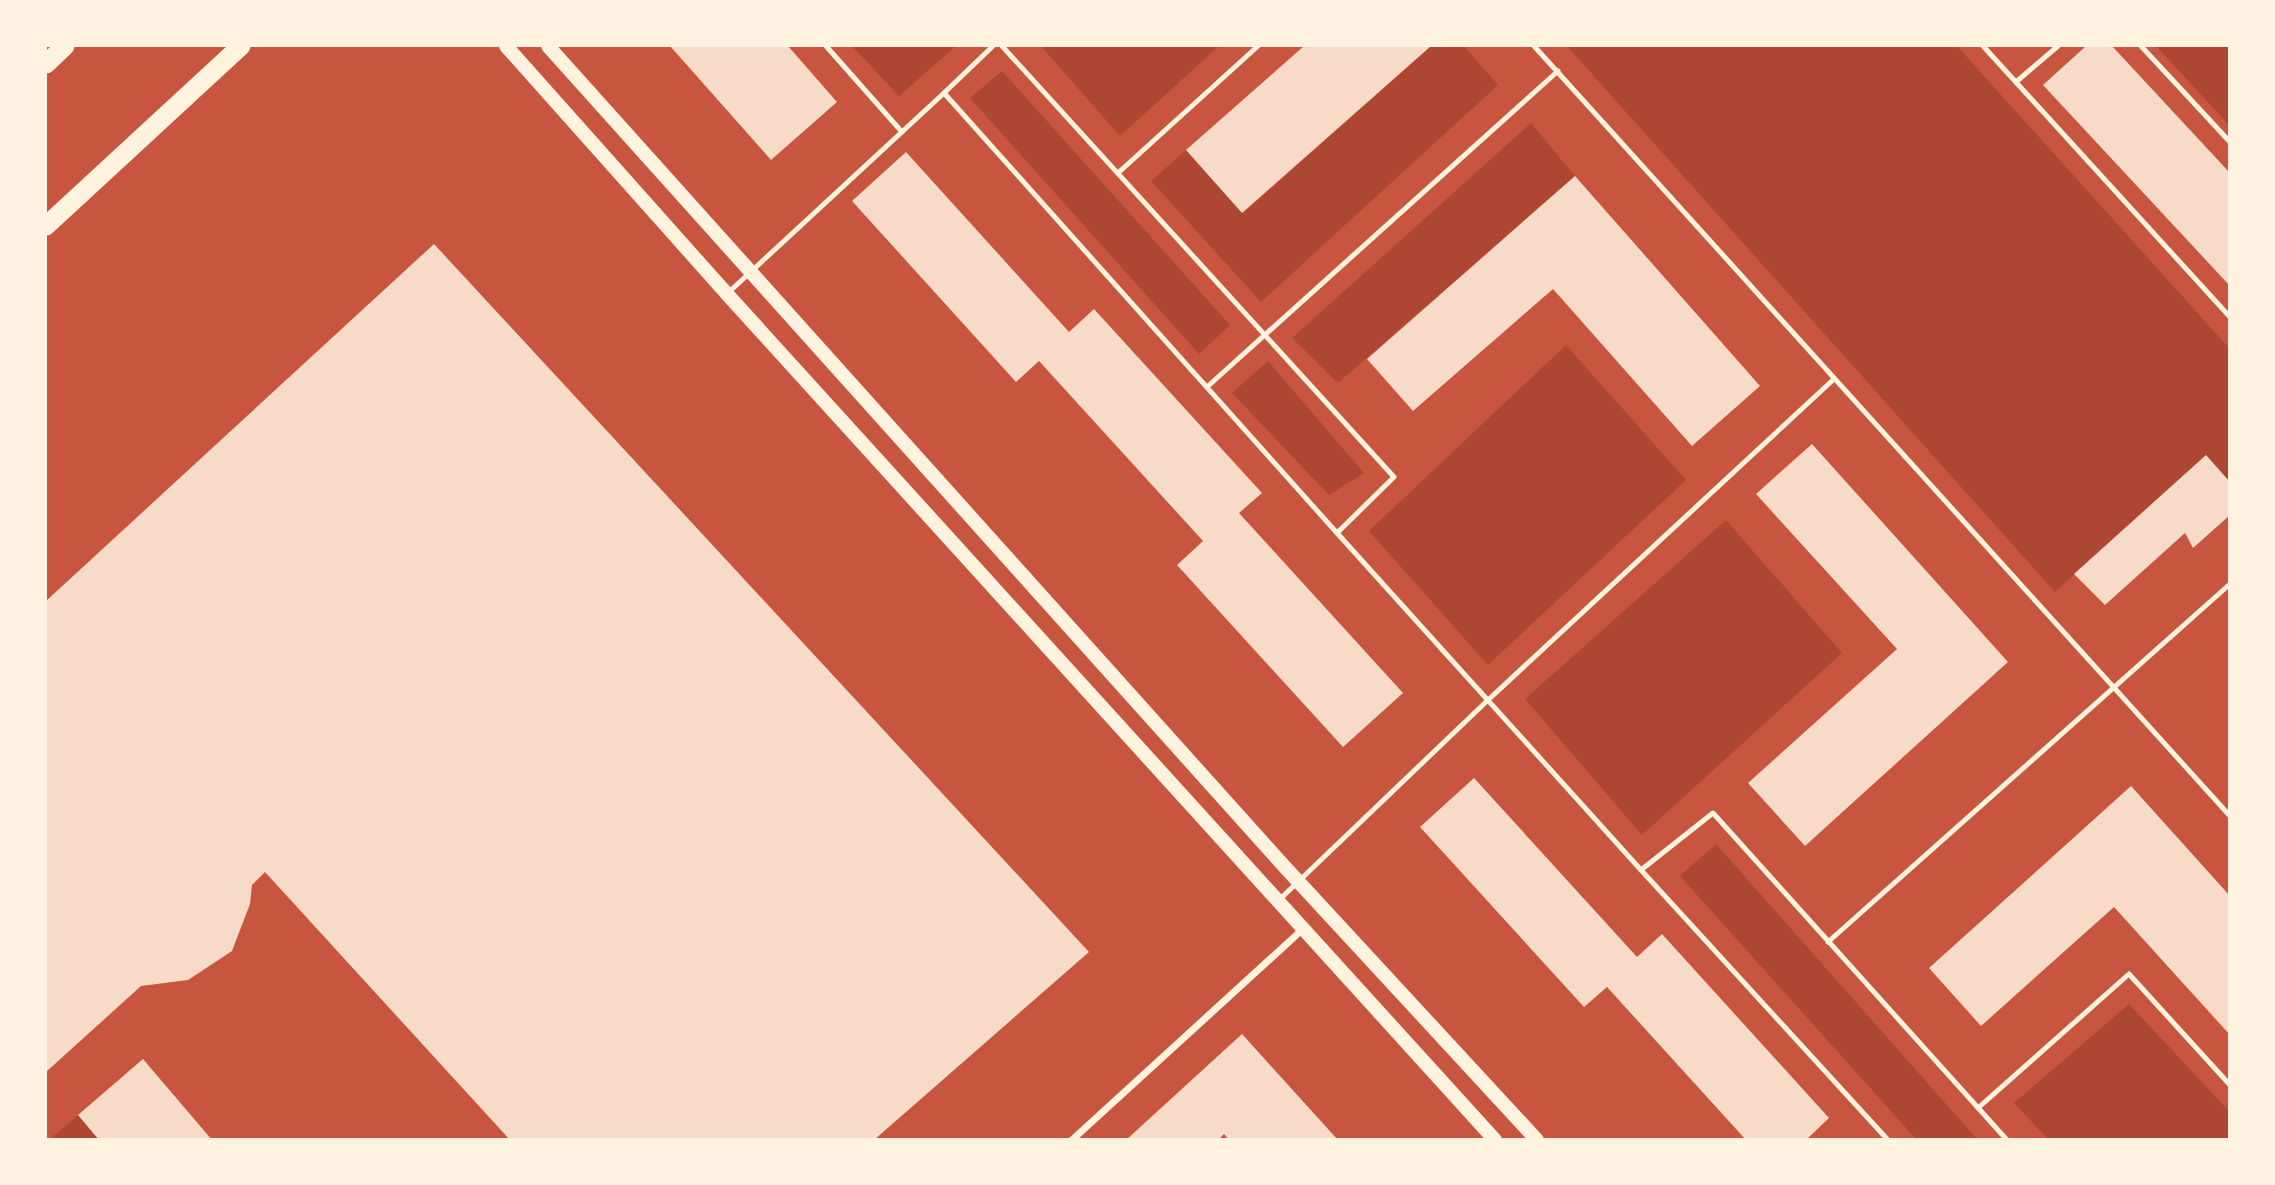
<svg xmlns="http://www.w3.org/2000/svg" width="2275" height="1185" font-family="Roboto,sans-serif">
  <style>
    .green { fill: #ae4732 }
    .building { fill: #f7dbc8 }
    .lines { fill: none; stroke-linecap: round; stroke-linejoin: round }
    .service { stroke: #fff3e0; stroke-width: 5 }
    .minor { stroke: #fff3e0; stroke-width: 7 }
    .secondary { stroke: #fff3e0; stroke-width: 14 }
    .trunk { stroke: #fff3e0; stroke-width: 19 }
  </style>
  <rect width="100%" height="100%" fill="#c8553d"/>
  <g class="green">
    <path d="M852,46H956L899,96Z"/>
    <path d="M1041,46H1219L1120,136Z"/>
    <path d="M1431,46H1464L1498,85L1261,302L1151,181L1186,150L1243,213Z"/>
    <path d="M1567,46H1957L2229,348V482L2075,574L2055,592Z"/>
    <path d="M2156,46H2229V125Z"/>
    <path d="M1002,71L1230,325L1199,354L970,98Z"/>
    <path d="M1531,123L1575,176L1338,383L1292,338Z"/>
    <path d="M1566,345L1686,480L1488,665L1369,531Z"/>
    <path d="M1268,361L1364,473L1329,495L1232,393Z"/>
    <path d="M1726,520L1842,653L1642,835L1525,699Z"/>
    <path d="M1716,844L1977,1139H1916L1680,876Z"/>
    <path d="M2129,1004L2229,1111V1139H2048L2014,1103Z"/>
    <path d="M78,1115L100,1140H49Z"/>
  </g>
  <g class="building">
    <path d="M670,46H788L837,102L771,160Z"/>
    <path d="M1304,46H1431L1242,213L1186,150Z"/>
    <path d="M2086,46H2112L2230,173V286L2043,85Z"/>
    <path d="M906,152L1069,332L1094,309L1262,493L1239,513L1403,693L1343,747L1177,565L1203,541L1039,361L1016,382L852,201Z"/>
    <path d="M1575,176L1760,386L1692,446L1553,289L1413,411L1367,359Z"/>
    <path d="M434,244L1089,952L874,1140H510L265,872L252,885L250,904L232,951L188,980L141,986L46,1072V601Z"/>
    <path d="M1812,444L2008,662L1805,846L1748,783L1897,649L1756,494Z"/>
    <path d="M2206,455L2230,482V515L2193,548L2185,533L2105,605L2074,574Z"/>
    <path d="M1474,778L1637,957L1662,934L1829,1118L1806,1140H1746L1607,987L1584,1007L1420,827Z"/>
    <path d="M2131,786L2230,896V1035L2114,907L1981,1026L1929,968Z"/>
    <path d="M1242,1034L1338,1140H1229L1224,1134L1218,1140H1126Z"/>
    <path d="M143,1059L212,1140H99L78,1115Z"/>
  </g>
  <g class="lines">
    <g class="service">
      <path d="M826,46L902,132"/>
      <path d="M1002,46L1394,477L1337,533L1641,870L1713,813L2007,1140"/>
      <path d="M1534,46L2230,816"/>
      <path d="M1983,46L2230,317"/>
      <path d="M2141,46L2230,142"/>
      <path d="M2016,82L2058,46"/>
      <path d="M944,93L993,46"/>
      <path d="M1118,173L1258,46"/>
      <path d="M729,292L944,93L1337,533"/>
      <path d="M1207,387L1558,71"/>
      <path d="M1641,870L1888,1140"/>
      <path d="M1278,901L1488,700L1834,379"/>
      <path d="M1828,942L2230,584"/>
      <path d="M1978,1108L2129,974L2230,1085"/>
    </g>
    <path class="minor" d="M1072,1140L1303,929"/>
    <g class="secondary">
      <path d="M506,46L727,294L1495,1140"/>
      <path d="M548,46L1283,865L1537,1140"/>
    </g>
    <g class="trunk">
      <path d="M46,64L65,46"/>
      <path d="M46,226L241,46"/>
    </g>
  </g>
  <rect width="2275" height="1185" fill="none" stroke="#fff3e0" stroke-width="94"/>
</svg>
